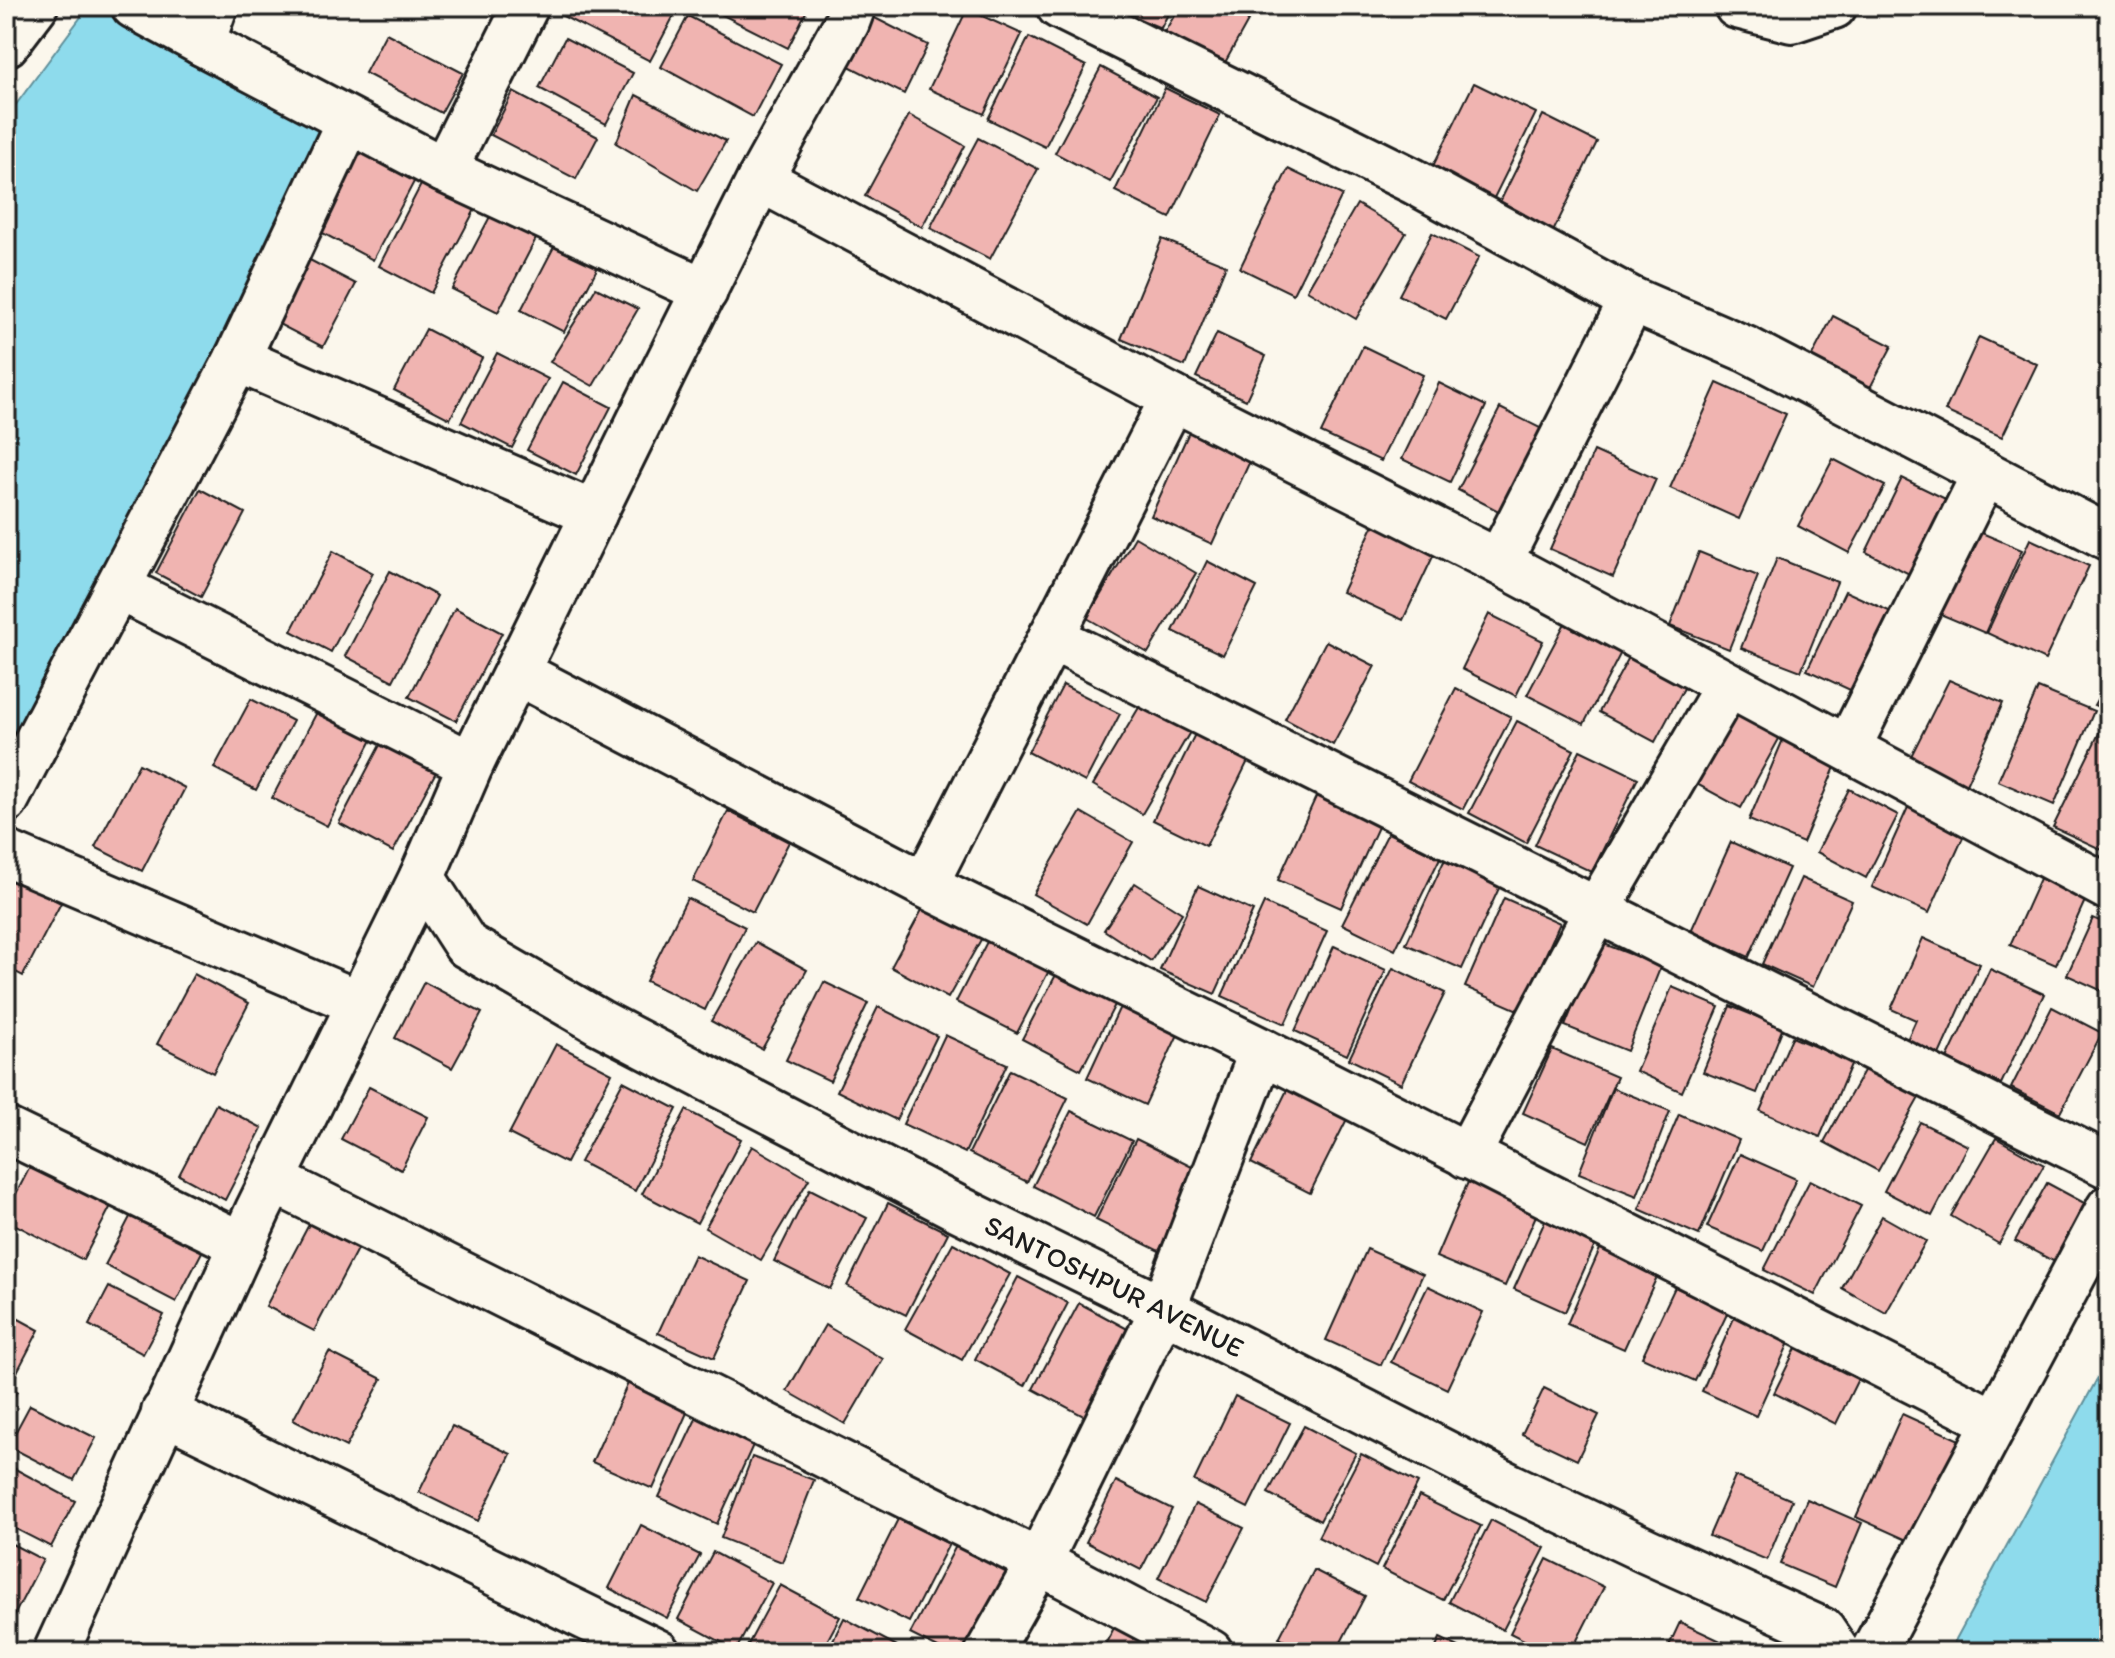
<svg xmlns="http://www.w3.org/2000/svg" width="2115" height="1658" font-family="Itim,sans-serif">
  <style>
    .water { fill: #8edbec; stroke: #608f99; stroke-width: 2 }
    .building { fill: #f0b4b1; stroke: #1c1c1c; stroke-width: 2 }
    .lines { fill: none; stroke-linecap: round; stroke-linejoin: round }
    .minor-casing { stroke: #1c1c1c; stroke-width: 50 }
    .secondary-casing { stroke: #1c1c1c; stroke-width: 50 }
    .minor { stroke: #fbf7ec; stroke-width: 44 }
    .secondary { stroke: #fbf7ec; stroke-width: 44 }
    .labels { text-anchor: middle; stroke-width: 8; stroke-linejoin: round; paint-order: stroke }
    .street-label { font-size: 28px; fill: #1c1c1c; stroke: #fbf7ec }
  </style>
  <rect width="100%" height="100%" fill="#fbf7ec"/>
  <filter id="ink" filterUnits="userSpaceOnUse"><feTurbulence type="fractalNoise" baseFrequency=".0125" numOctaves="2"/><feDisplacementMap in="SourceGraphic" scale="16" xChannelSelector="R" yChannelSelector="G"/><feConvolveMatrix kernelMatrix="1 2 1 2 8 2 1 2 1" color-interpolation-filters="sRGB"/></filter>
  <g filter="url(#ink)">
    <g class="water">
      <path d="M89,6H156L334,127L6,807V118Z"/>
      <path d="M2109,1357V1652H1949Z"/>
    </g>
    <g class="building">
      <path d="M561,6H679L650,61L557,13Z"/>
      <path d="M705,6H809L788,48Z"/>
      <path d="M1108,6H1172L1161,28Z"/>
      <path d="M1180,6H1235L1252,14L1217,77L1156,46Z"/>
      <path d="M967,9L1022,34L984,114L929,89Z"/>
      <path d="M869,15L928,45L904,94L845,64Z"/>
      <path d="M688,16L781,64L753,117L661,67Z"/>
      <path d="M386,33L463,73L441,113L365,73Z"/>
      <path d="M1029,37L1086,66L1045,147L988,119Z"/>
      <path d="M565,38L633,73L606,124L539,88Z"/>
      <path d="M1101,67L1157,97L1110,182L1055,153Z"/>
      <path d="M1474,83L1536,113L1490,206L1428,176Z"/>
      <path d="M1165,88L1220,115L1170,218L1115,191Z"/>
      <path d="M513,92L598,137L576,179L491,135Z"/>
      <path d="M636,95L726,141L697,191L616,143Z"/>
      <path d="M909,115L965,146L922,227L865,196Z"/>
      <path d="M1543,115L1597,142L1550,238L1495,212Z"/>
      <path d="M978,138L1038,169L990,259L930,228Z"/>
      <path d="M360,148L416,178L373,260L317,230Z"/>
      <path d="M1288,169L1342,195L1293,294L1240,268Z"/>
      <path d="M427,173L480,200L431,293L379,266Z"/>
      <path d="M1357,204L1406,233L1356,319L1307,290Z"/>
      <path d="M495,207L540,231L498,312L452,289Z"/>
      <path d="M1432,233L1479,257L1446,319L1399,295Z"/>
      <path d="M1162,239L1226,265L1185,366L1121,339Z"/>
      <path d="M556,243L599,265L564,332L521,310Z"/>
      <path d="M302,256L356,284L323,347L269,319Z"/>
      <path d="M596,288L638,309L593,386L550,362Z"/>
      <path d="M1833,316L1892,346L1862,403L1803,373Z"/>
      <path d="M426,329L482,358L450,419L394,390Z"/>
      <path d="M1217,333L1266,356L1246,400L1196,377Z"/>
      <path d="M1979,337L2037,364L2002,437L1945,411Z"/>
      <path d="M1363,346L1423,375L1381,461L1321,433Z"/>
      <path d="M497,353L548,379L512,448L461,422Z"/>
      <path d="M563,382L611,407L576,475L527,450Z"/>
      <path d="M1439,383L1486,406L1450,482L1402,459Z"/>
      <path d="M1717,383L1786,414L1739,519L1670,488Z"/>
      <path d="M1500,408L1556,436L1514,519L1458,490Z"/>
      <path d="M1194,421L1256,448L1212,544L1151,516Z"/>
      <path d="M1594,451L1656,479L1613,577L1550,549Z"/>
      <path d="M1833,459L1885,486L1849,553L1798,526Z"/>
      <path d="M1902,478L1958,505L1921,580L1866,552Z"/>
      <path d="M200,489L245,513L201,597L156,573Z"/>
      <path d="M1376,520L1437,548L1403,620L1342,592Z"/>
      <path d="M1963,525L2022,550L1985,633L1926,608Z"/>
      <path d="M1135,537L1196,573L1148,653L1087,618Z"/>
      <path d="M2030,539L2089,566L2045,660L1987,633Z"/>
      <path d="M333,551L373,573L331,652L291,631Z"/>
      <path d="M1699,552L1758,576L1729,649L1670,626Z"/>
      <path d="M1777,558L1837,582L1801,671L1741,648Z"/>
      <path d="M1207,561L1257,587L1223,655L1173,631Z"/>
      <path d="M390,571L437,596L393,681L345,656Z"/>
      <path d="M1845,591L1900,616L1863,696L1807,670Z"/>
      <path d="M1574,606L1630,635L1584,724L1527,695Z"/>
      <path d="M455,608L502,633L456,721L409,697Z"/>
      <path d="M1489,614L1543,641L1516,696L1462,669Z"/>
      <path d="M1326,641L1375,666L1333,745L1285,719Z"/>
      <path d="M1634,648L1690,677L1655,742L1599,712Z"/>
      <path d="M2109,678V711L2094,705Z"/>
      <path d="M1949,680L2003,703L1965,787L1910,758Z"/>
      <path d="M1063,685L1120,714L1085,782L1028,752Z"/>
      <path d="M1456,688L1511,717L1463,809L1408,781Z"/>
      <path d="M2038,688L2094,711L2054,805L1998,781Z"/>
      <path d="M1723,695L1785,728L1741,808L1680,775Z"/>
      <path d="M251,699L293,721L256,790L214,768Z"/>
      <path d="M1141,704L1190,732L1142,814L1093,785Z"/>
      <path d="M317,712L372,740L327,826L272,798Z"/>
      <path d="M2108,715H2109V853L2053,827Z"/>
      <path d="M1517,721L1574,750L1526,843L1469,813Z"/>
      <path d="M1787,730L1841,753L1803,843L1749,820Z"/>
      <path d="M1195,734L1249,759L1206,846L1153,820Z"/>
      <path d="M381,743L436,772L393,852L339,823Z"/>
      <path d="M1580,750L1638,778L1592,872L1535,845Z"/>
      <path d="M139,764L185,788L142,871L95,847Z"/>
      <path d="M1320,788L1383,816L1341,908L1278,880Z"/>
      <path d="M1849,789L1898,815L1866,878L1817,852Z"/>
      <path d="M1909,805L1966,831L1929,913L1872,887Z"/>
      <path d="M728,811L789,842L753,912L693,881Z"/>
      <path d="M1081,812L1133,842L1087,924L1033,894Z"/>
      <path d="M1388,833L1440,858L1395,950L1342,924Z"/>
      <path d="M1731,842L1789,868L1749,957L1691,931Z"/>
      <path d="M1444,861L1500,886L1462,969L1406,944Z"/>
      <path d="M2042,874L2088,894L2056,965L2010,945Z"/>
      <path d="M6,875L61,903L23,976L6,967Z"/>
      <path d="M1801,878L1852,901L1813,987L1762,964Z"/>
      <path d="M1135,883L1182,913L1151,961L1104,930Z"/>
      <path d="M1198,886L1253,911L1215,994L1160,970Z"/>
      <path d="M929,897L987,929L948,998L891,967Z"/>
      <path d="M687,898L745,927L705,1010L646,981Z"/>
      <path d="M1504,898L1560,923L1520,1011L1465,987Z"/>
      <path d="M1264,903L1327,931L1285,1024L1222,996Z"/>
      <path d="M2093,918L2109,925V994L2067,975Z"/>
      <path d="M993,930L1054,961L1017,1033L956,1002Z"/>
      <path d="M1923,938L1980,964L1938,1057L1906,1042L1916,1020L1891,1009Z"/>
      <path d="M756,942L807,970L762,1049L711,1021Z"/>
      <path d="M1599,942L1661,966L1627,1051L1565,1026Z"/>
      <path d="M1334,946L1386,970L1347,1055L1295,1031Z"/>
      <path d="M1393,968L1445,993L1401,1084L1349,1059Z"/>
      <path d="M1059,969L1118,999L1081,1070L1022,1039Z"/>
      <path d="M1990,969L2044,994L2001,1084L1947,1059Z"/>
      <path d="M194,974L249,1003L213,1073L157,1044Z"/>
      <path d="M424,982L482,1013L452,1068L395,1038Z"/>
      <path d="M824,982L868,1003L830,1081L786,1060Z"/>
      <path d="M1672,987L1719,1007L1682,1092L1636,1071Z"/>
      <path d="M1124,998L1182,1026L1145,1105L1087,1078Z"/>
      <path d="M1730,1006L1783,1027L1757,1093L1703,1072Z"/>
      <path d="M878,1007L937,1036L896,1120L837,1091Z"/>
      <path d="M2052,1007L2102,1033L2060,1113L2011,1088Z"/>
      <path d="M945,1035L1007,1064L965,1153L903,1124Z"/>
      <path d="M1792,1037L1852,1062L1820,1137L1760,1111Z"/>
      <path d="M556,1044L612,1073L566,1163L509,1134Z"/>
      <path d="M1552,1049L1617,1077L1588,1142L1523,1113Z"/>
      <path d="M1866,1067L1920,1096L1878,1171L1824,1142Z"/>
      <path d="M1010,1070L1068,1098L1027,1182L969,1153Z"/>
      <path d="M623,1081L677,1109L635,1191L580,1162Z"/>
      <path d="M1289,1086L1349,1115L1310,1193L1251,1163Z"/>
      <path d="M369,1087L428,1117L401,1170L341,1139Z"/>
      <path d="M1613,1088L1670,1111L1637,1196L1579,1173Z"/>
      <path d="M216,1104L262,1128L225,1200L179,1175Z"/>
      <path d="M686,1110L741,1139L697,1223L642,1194Z"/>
      <path d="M1071,1111L1132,1141L1094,1217L1033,1186Z"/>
      <path d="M1679,1114L1739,1140L1699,1235L1639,1209Z"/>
      <path d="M1920,1122L1968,1146L1932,1216L1884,1191Z"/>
      <path d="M1996,1138L2044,1165L1999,1244L1951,1216Z"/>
      <path d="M1136,1139L1200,1171L1159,1251L1096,1220Z"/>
      <path d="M752,1146L809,1179L761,1260L705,1228Z"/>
      <path d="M1740,1154L1796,1179L1763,1251L1707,1227Z"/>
      <path d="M32,1163L112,1204L83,1260L6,1220V1213Z"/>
      <path d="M1810,1180L1861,1206L1815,1295L1764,1270Z"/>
      <path d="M1468,1182L1538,1211L1505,1286L1436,1257Z"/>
      <path d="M2047,1183L2099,1211L2068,1269L2015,1241Z"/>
      <path d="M810,1189L867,1218L830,1289L774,1261Z"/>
      <path d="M888,1203L948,1233L906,1315L847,1286Z"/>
      <path d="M316,1211L364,1236L314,1331L266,1306Z"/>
      <path d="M132,1213L203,1250L176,1302L105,1265Z"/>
      <path d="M1882,1216L1926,1241L1886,1313L1842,1288Z"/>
      <path d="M1545,1221L1596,1243L1565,1312L1514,1289Z"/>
      <path d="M1603,1242L1661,1268L1624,1349L1567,1324Z"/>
      <path d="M953,1243L1010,1274L962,1360L905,1329Z"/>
      <path d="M1367,1249L1423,1274L1381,1365L1326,1340Z"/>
      <path d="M694,1255L750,1281L714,1358L658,1333Z"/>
      <path d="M1018,1277L1068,1303L1025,1386L975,1359Z"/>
      <path d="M1428,1286L1483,1312L1447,1389L1391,1362Z"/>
      <path d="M109,1287L164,1315L143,1354L89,1325Z"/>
      <path d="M1675,1287L1728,1312L1695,1381L1642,1357Z"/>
      <path d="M1079,1303L1135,1333L1089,1419L1033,1389Z"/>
      <path d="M1737,1311L1792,1336L1756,1416L1702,1391Z"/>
      <path d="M6,1312L39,1330L15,1376L6,1371Z"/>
      <path d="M825,1325L883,1359L845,1424L787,1391Z"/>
      <path d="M1798,1344L1860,1375L1836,1424L1774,1393Z"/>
      <path d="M329,1352L382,1379L346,1447L293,1420Z"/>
      <path d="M634,1370L694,1397L653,1489L592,1462Z"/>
      <path d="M6,1386L17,1391L6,1412Z"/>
      <path d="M1544,1388L1599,1415L1577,1460L1522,1434Z"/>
      <path d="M1235,1396L1290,1423L1248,1508L1194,1481Z"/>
      <path d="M30,1405L96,1438L74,1480L8,1446Z"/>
      <path d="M702,1406L759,1432L717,1524L659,1497Z"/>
      <path d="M1902,1414L1966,1443L1920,1546L1856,1517Z"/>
      <path d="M452,1426L511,1454L478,1521L419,1492Z"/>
      <path d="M1304,1426L1356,1453L1320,1521L1268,1493Z"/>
      <path d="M1361,1454L1418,1483L1376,1567L1318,1537Z"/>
      <path d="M752,1457L814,1480L782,1562L721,1538Z"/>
      <path d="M6,1464L75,1501L51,1547L6,1524Z"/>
      <path d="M1735,1476L1792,1500L1767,1560L1709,1536Z"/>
      <path d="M1116,1481L1172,1509L1141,1570L1086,1542Z"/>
      <path d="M1419,1496L1481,1526L1443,1600L1382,1569Z"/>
      <path d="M1807,1499L1862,1523L1835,1587L1780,1564Z"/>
      <path d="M1195,1504L1244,1528L1206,1602L1158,1578Z"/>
      <path d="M898,1519L949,1544L909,1622L859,1597Z"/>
      <path d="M1491,1520L1545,1548L1503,1630L1449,1602Z"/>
      <path d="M641,1525L700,1555L667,1618L609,1588Z"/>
      <path d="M959,1540L1023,1573L981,1652H946L910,1634Z"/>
      <path d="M6,1541L43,1560L6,1631Z"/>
      <path d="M713,1552L772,1583L736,1650L678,1619Z"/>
      <path d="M1547,1559L1604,1587L1571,1652H1548L1510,1633Z"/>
      <path d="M1314,1570L1365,1596L1336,1652H1305L1279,1638Z"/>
      <path d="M780,1585L840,1617L821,1652H744Z"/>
      <path d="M1122,1613L1182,1652H1101Z"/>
      <path d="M844,1618L897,1646L894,1652H827Z"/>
      <path d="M1680,1622L1727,1644L1723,1652H1666Z"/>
      <path d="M1440,1638L1469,1652H1434Z"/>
    </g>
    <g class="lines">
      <g class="minor-casing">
        <g id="minor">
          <path d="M134,6L202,43"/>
          <path d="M215,6L202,43L444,170L705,291"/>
          <path d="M1059,6L1413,181L1632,300L1748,350L2109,538"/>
          <path d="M1737,6L1792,20L1834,6"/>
          <path d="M6,44L35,6"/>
          <path d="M444,170L526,6"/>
          <path d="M760,179L1173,398L1499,562L2109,888"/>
          <path d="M237,359L594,514"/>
          <path d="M1499,562L1632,300"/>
          <path d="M118,587L471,764"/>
          <path d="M1051,637L2109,1166"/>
          <path d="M517,672L925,885L1173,398"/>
          <path d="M1848,748L1985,473"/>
          <path d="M6,800L237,359L349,121"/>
          <path d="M6,853L359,1003"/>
          <path d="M925,885L1262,1051L1995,1422"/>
          <path d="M6,1130L243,1245"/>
          <path d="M1467,1156L1597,910L1728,685"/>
          <path d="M273,1180L1039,1562L1210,1652"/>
          <path d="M164,1412L657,1652"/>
          <path d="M56,1652L258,1210L422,877"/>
          <path d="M988,1652L1039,1562L1163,1309L1262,1051"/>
          <path d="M1873,1652L2109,1208"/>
        </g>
      </g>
      <g class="secondary-casing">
        <g id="secondary">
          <path id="s1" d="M853,6L847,22L760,179L663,373L471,764L422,877L466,945L599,1022L955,1207L1163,1309L1512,1487L1647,1551L1822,1630L1837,1652"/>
        </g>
      </g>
      <use href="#minor" class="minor"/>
      <use href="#secondary" class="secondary"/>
    </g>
  </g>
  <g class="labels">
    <g class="street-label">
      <text dy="10" stroke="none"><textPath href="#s1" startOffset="1786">SANTOSHPUR AVENUE</textPath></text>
    </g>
  </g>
  <rect width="2115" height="1658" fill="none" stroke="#fbf7ec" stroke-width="32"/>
  <rect x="16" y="16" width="2083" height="1626" fill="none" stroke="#1c1c1c" stroke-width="3" filter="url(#ink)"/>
</svg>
